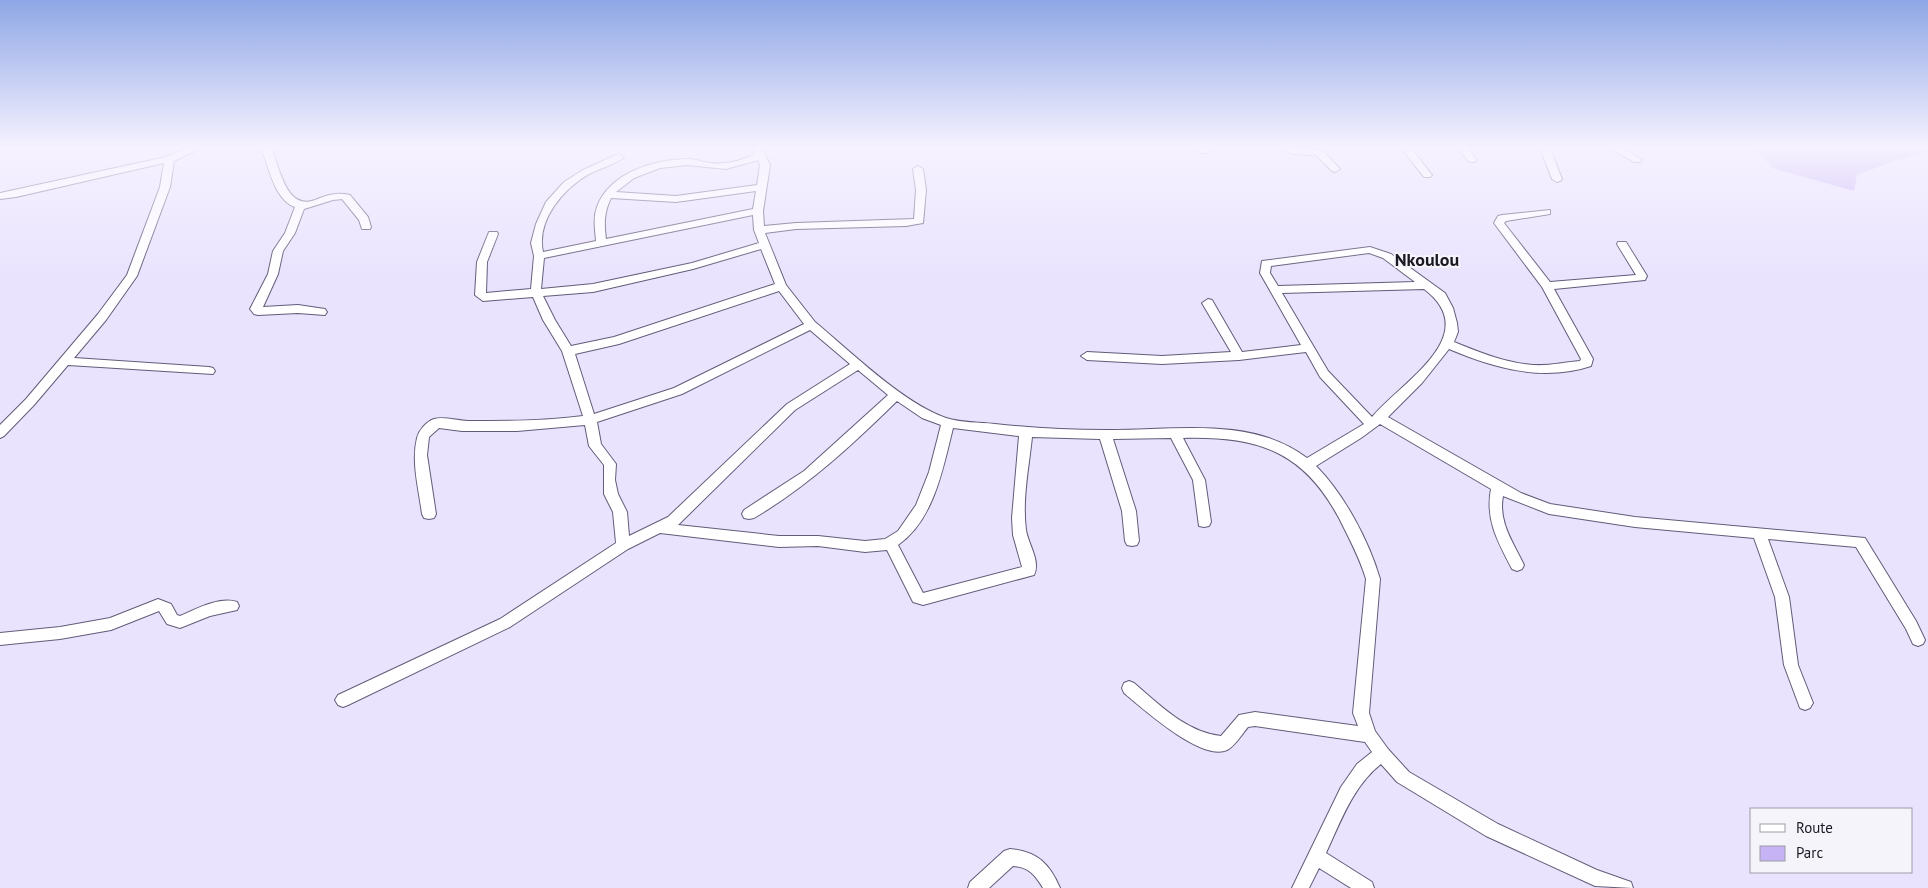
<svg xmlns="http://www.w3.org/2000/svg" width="1928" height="888" font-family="'PT Sans',sans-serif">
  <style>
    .green { fill: #c5b3f5 }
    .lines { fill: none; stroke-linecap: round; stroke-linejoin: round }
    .minor-casing { stroke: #635b78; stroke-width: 2 }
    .minor { fill: #fff; fill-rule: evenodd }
    .labels { text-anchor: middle; stroke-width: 4; stroke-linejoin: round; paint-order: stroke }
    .quarter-label { font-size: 18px; font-weight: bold; fill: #1b1723; stroke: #f5f4fb }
  </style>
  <rect width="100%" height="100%" fill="#eae3fe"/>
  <path class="green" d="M1756,148H1928V152L1894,161L1857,175L1854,191L1772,168Z"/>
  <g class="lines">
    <g class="minor-casing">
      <g id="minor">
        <path d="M187,148H201L174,161L170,187L137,276L106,320L74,358L209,367L213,368L215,371L213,374L68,365L34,405L4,436L0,438V425L26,399L98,314L127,275L160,187L164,163L16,197L0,199V193L166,157Z"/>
        <path d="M261,148H271C280,168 286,211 315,200C327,195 337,192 350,195L368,217L371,227L370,229H362L359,220L342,199L333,200L304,209L295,233L283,251L278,274L263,307L298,305L325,309L327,312L325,315L298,313L258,315L254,314L250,309L268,274L273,251L285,233L295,207C274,200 269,166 261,148Z"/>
        <path d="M752,148H762L770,165L763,211L764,226L796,223L914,219L916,190L913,169L918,166L923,169L926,190L923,223L906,226L796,229L765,233L786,285L815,322C851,352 903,403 946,418C961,423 979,422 995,424C1032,428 1068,430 1105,430C1171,431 1251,415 1307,458L1364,424L1320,377L1306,352L1239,360L1162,364L1087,360L1081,356L1087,352L1162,356L1231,352L1202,303L1208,299L1212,300L1242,352L1301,345L1260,273L1262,261L1370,247L1391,254L1445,293L1453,308L1457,323L1458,332L1454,342C1479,352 1505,363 1533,365C1549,366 1565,362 1580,361L1581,359L1542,287L1494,223L1498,216L1502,215L1550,210V214L1506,221L1504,223L1550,282L1636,275L1617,244L1618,242H1626L1647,276L1645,280L1554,289L1593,359L1591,366C1543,382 1494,368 1449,349L1422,383L1388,417L1521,493L1550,504L1635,517L1865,538L1916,621L1925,640L1923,644L1918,646L1913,644L1906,629L1856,547L1768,539L1789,597L1798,665L1813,703L1810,708L1805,710L1800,708L1784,665L1775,597L1754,538L1635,527L1549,514L1503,496C1498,522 1513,542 1524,565L1522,569L1517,571L1512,569C1498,542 1485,520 1491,489L1380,424L1361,438L1316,466C1344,494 1369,541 1380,579L1369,713L1375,731L1388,749L1409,772L1498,824L1597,870L1631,882L1633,888L1595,886L1486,836L1397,782L1381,764C1353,786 1341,821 1326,853L1372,882L1374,888H1351L1319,868L1309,888H1292L1341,787L1357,764L1372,752L1365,742L1255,726L1248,727C1242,734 1235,746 1227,750C1202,762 1142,708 1124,693L1122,688L1124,683L1129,681L1134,683C1160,705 1186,732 1221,736L1239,715L1255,712L1358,726L1353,713L1366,579C1361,562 1353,546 1345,530C1309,454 1264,436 1183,438L1205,480L1211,522L1209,526L1204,527L1199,526L1193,480L1171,438L1113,439L1136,511L1139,541L1137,545L1132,546L1127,545L1125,541L1122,511L1100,439L1032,437C1029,467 1022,499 1026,530C1028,544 1041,561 1034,575L923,605L913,602L887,550L865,552L818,546L779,547L660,533L628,549L510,627L348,705L343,707L338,705L335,700L338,695L500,619L616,543L613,512L604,494V465L589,446L585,425L517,431H462L439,428L429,437L427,455L436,514L434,518L429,519L424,518L422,514C419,490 411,462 417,438C419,430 426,422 434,419C444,416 458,421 468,421C507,421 545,421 583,416L562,351L543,320L533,297L483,301L475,295L477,262L489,232H497L498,234L487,262L486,293L531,289L534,256L531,243L536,224L546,202L564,182L583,170L616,155L619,154L624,157C615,165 600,168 589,174C564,188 536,220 543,252L596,241C595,229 593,218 597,207C609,173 655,159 688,159C695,159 703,162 710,163C726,165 741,161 755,154ZM758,160L760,165L757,185L676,196L616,192L634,178L660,168L687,165L726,169ZM756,191L753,209L606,239C604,224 604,212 611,198L676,202ZM753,215L754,230L759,243L692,263L593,284L541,289L544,258ZM761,249L775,284L614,337L571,346L555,320L543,296L593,292L693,269ZM1369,253L1383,258L1415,282L1278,286L1270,273L1271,266ZM1424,289C1485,335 1401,382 1372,417L1328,371L1282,293ZM779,291L804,324L674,388L594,414L575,354L619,344ZM810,330L850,364L787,404L668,517L629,536L627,512L618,494L615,480L616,464L601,444L597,422L682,394ZM858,370L888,395L804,471L744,510L742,514L744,518L749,519L754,518C808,486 852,445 897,401L922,418L941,425L929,472L916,505L898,531L885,539L865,541L818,536H779L678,525L795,410ZM953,428L1019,436L1012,518L1013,535L1022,567L923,593L898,545C934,520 943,468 953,428Z"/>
        <path d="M1198,148H1208L1209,151L1207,153H1201Z"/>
        <path d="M1282,148L1322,150L1340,169L1335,172L1332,171L1316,155L1292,154Z"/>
        <path d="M1401,148H1411L1432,175L1430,177H1424Z"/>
        <path d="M1458,148H1468L1477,160L1475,162H1469Z"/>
        <path d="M1540,148H1550L1562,179L1560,181L1557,182L1552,179Z"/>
        <path d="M1610,148H1623L1642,160L1640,162H1634Z"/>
        <path d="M158,599L171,604L177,615L180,616C196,609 220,596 237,602L239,606L237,610L210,616L180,628L167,624L159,611L111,630L60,639L0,645V633L60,627L110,618Z"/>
        <path d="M1010,849C1037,851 1050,864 1060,888H1043C1035,875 1029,867 1013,866L989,888H968L970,882L1004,851Z"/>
      </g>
    </g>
    <use href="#minor" class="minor"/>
  </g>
  <linearGradient id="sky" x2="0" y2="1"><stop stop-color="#8fa7e6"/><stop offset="0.54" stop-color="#f6f2ff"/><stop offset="1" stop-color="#f6f2ff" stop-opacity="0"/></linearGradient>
  <rect width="1928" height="273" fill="url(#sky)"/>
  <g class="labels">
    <g class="quarter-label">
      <text x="1427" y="266">Nkoulou</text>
    </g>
  </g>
  <rect x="1750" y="808" width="162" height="65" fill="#f5f4fb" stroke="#9e9ca5"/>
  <rect x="1760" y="824" width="25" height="8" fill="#ffffff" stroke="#9e9ca5"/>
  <text x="1796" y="833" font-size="15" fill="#1b1723">Route</text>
  <rect x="1760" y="846" width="25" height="15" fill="#c5b3f5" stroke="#9e9ca5"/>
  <text x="1796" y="858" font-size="15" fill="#1b1723">Parc</text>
</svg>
